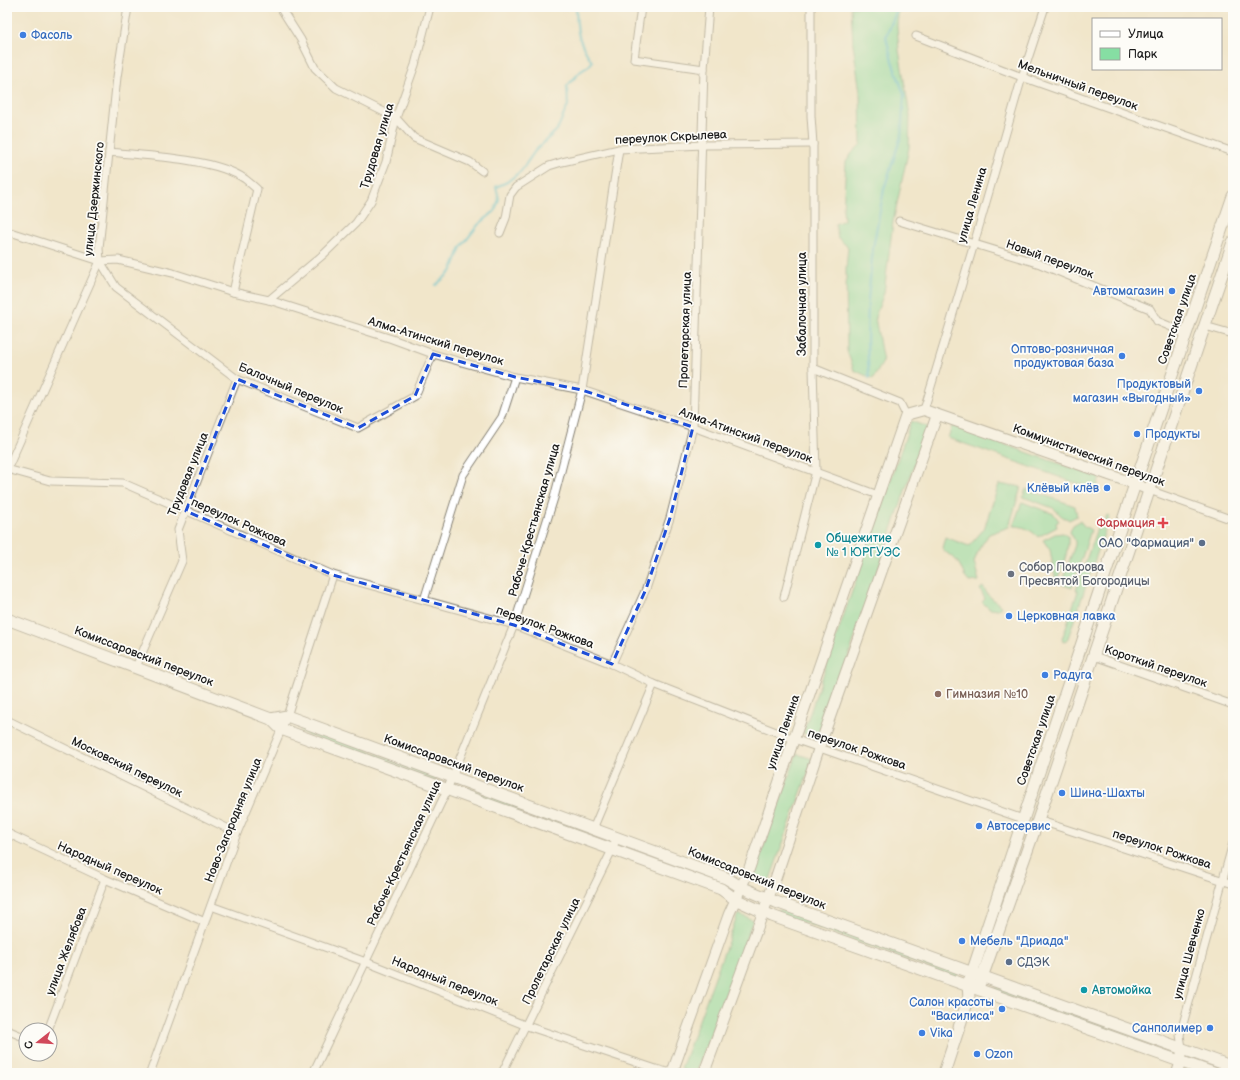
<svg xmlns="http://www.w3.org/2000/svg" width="1240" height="1080" font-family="'Balsamiq Sans',sans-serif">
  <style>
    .green { fill: #86dea3; stroke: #517d60 }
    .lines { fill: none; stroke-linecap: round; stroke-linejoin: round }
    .stream { stroke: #53becd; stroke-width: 2.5 }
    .minor-casing { stroke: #868174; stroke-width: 9 }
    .secondary-casing { stroke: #868174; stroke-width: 12 }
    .primary-casing { stroke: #868174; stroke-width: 13 }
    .minor { stroke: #fff; stroke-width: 7 }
    .secondary { stroke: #fff; stroke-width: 10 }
    .primary { stroke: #fff; stroke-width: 11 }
    .marked { fill: none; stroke: #1d4ed8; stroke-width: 3; stroke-dasharray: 8 5; stroke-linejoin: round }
    .shop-dot { fill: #3f7fe0; stroke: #fdfcf7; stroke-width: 1.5 }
    .health-dot { fill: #e0444e; stroke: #fdfcf7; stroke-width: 1.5 }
    .service-dot { fill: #5c6f8a; stroke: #fdfcf7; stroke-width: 1.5 }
    .culture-dot { fill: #0f9aa8; stroke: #fdfcf7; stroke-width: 1.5 }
    .worship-dot { fill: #6b7280; stroke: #fdfcf7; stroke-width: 1.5 }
    .education-dot { fill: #8d6e63; stroke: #fdfcf7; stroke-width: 1.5 }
    .labels { text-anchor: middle; stroke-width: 3.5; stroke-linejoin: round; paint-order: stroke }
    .shop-label { font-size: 12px; fill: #366cbe; stroke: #fdfcf7; text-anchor: start }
    .street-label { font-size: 12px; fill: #1c1c1c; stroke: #fdfcf7 }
    .health-label { font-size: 12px; fill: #be3a42; stroke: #fdfcf7; text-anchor: end }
    .culture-label { font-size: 12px; fill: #0d838f; stroke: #fdfcf7; text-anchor: start }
    .service-label { font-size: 12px; fill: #4e5e75; stroke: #fdfcf7; text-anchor: end }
    .worship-label { font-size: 12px; fill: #5b616d; stroke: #fdfcf7; text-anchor: start }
    .education-label { font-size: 12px; fill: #785e54; stroke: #fdfcf7; text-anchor: start }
  </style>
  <rect width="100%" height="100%" fill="#fdfcf7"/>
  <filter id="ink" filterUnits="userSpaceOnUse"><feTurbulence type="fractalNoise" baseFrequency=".025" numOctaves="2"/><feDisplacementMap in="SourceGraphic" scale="8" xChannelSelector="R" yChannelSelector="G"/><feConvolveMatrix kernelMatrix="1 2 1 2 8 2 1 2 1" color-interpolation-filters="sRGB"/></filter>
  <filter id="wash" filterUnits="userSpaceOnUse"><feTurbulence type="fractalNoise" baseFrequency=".012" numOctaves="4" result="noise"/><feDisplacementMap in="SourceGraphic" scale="16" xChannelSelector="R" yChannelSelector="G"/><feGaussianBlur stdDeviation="0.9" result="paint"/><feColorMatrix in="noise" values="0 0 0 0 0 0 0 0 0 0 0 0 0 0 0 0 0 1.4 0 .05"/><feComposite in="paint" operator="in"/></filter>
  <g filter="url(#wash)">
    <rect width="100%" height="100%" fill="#f1e6cb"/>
    <g class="green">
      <path d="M851,7H899L897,26L899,50L910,116L909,148L893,222L884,293L875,317L883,362L873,379L854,370L847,351L846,269L848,247L838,238L835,224L844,220L843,210L846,162L852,153L861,144L860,92L853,44Z"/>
      <path d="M911,421L927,427L820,739L803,733Z"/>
      <path d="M952,426L1100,478L1096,490L948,438Z"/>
      <path d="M999,484L1011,486L1012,485L1021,487L1009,527L989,534L979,549L974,562L979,581L969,582C963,576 962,567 957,561C953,556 946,554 942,548L945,537L969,546L984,529Z"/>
      <path d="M1026,489L1075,506L1077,516L1069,520L1066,518H1064C1060,516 1058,511 1053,508L1023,497Z"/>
      <path d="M1022,502L1054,514L1059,521L1056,523L1057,527L1038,537C1031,530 1024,526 1013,526Z"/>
      <path d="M1107,515L1110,516L1067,641L1063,642L1062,639L1078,591L1076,590L1097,528L1102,527Z"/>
      <path d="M1080,521L1084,526L1091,530L1072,588L1061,584L1075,545V541L1070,532L1073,525Z"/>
      <path d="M1063,533L1068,537C1069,553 1062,568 1056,582L1050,550L1043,540L1055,534Z"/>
      <path d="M983,587L988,595L1001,606L1000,608C992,612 988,608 982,602L985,599L980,589Z"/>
      <path d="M302,726L437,776L435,782L300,732Z"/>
      <path d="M797,754L813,759L768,885L752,880Z"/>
      <path d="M469,788L588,831L586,837L467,793Z"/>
      <path d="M779,909L958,973L957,978L777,913Z"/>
      <path d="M738,914L753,920L696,1073H690L681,1069Z"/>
      <path d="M996,987L1155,1043L1153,1047L995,991Z"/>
    </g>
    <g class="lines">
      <g class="stream">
        <path d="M436,285L451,272L461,247L478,225L495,211L499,199L496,187L507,182L521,171L535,151L557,130L568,105L567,86L581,71L589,66L592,62C577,39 577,33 576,7"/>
        <path d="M869,378L867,341L868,300L873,248L884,189L901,136L904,94L892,61L886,37L898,7"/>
      </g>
    </g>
  </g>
  <g filter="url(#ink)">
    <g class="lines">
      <g class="minor-casing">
        <g id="minor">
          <path d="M280,7L301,40L315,68L336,88L396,118L414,138L470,162L482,171"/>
          <path d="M641,7L634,59L704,69"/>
          <path d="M916,36L1022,77L1233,152"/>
          <path d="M109,152C146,156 215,158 245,179C249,182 253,186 257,189L233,292"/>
          <path d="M899,221L1040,264L1150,309L1157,321L1186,333"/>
          <path d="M7,231L100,261L118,260L173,273L233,292L269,300L392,339L433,354L515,377L582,390L693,427L878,495"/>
          <path d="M500,233L506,218L510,195L516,187L549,166L562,162L619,149L703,145L813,144"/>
          <path d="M100,261L116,287L237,379L358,428L415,396L433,354"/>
          <path d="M269,300L324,254L356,223L371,201L386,162L396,118L415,65L430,7"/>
          <path d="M1205,326L1233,334"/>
          <path d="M813,368L900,403L906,415"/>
          <path d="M924,410L974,244L1022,77L1045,7"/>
          <path d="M7,469L50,481L123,483L333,575L514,625L612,664L654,684L794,739L1023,819"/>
          <path d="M7,470L100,261L99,248L117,77L128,7"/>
          <path d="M1149,490L1233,520"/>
          <path d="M784,597L816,471L813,368V144L811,116V7"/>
          <path d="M424,600L463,475L502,417L515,377"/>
          <path d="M1094,656L1233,705"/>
          <path d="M612,664L646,589L670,518L693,427L704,69L709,7"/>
          <path d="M136,667L182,561L178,530L237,379"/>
          <path d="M7,720L237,833"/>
          <path d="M1038,820L1233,884"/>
          <path d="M593,829L654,684"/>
          <path d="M7,833L105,879L205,922"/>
          <path d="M211,906L366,962L527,1026L656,1069L671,1073"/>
          <path d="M7,1030L26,1038"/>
          <path d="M48,1030L105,879"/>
          <path d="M1182,1048L1180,1035L1233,843"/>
          <path d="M150,1073L237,833L287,716L333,575"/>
          <path d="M313,1073L447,790L514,625L554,498L582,390L619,149"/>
          <path d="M502,1073L612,850L617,837"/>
        </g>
      </g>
      <g class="secondary-casing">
        <g id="secondary">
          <path d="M672,1073L729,914L748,872L906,415L924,410L1135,484L1149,490"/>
          <path d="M704,1073L775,880L819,748L937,415"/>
          <path d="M1177,1073L1181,1061L1182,1048"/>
        </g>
      </g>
      <g class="primary-casing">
        <g id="primary">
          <path d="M7,619L271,719L281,729L721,889L735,899L772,916L1213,1073"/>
          <path d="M271,719L287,716L726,878L741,887L776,902L1233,1067"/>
          <path d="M980,983L1038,820L1233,242"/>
          <path d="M944,1073L969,997L968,986L972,973L1130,499L1233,196"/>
        </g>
      </g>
      <use href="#minor" class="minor"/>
      <use href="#secondary" class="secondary"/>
      <use href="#primary" class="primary"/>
    </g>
  </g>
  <path d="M0 0H1240V1080H0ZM433,354L515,377L582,390L693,427L670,518L646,589L612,664L514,625L333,575L186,511L237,379L358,428L415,396Z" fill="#f1e6cb" fill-opacity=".55" fill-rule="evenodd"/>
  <path class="marked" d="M433,354L515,377L582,390L693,427L670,518L646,589L612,664L514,625L333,575L186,511L237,379L358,428L415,396Z"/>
  <g class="shop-dot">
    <circle cx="23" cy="35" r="4"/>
    <circle cx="1172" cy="291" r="4"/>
    <circle cx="1122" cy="356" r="4"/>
    <circle cx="1199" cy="391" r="4"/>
    <circle cx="1137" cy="434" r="4"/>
    <circle cx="1107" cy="488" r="4"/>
    <circle cx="1009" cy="616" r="4"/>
    <circle cx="1045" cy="675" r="4"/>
    <circle cx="1062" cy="793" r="4"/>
    <circle cx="979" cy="826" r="4"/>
    <circle cx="962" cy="941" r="4"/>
    <circle cx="1002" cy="1009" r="4"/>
    <circle cx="1210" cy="1028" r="4"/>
    <circle cx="922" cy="1033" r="4"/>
    <circle cx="977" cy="1054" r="4"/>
  </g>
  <path class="health-dot" d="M1161 517h4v4h4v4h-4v4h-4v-4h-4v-4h4z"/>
  <g class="service-dot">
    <circle cx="1202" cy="543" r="4"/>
    <circle cx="1009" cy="962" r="4"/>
  </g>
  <g class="culture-dot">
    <circle cx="818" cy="545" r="4"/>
    <circle cx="1084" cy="990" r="4"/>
  </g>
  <circle class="worship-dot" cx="1011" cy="574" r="4"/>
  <circle class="education-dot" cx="938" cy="694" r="4"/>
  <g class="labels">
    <g class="shop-label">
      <text x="31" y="39">Фасоль</text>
      <text x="1164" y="295" text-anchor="end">Автомагазин</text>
      <text x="1114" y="353" text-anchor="end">Оптово-розничная<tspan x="1114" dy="14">продуктовая база</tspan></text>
      <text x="1191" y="388" text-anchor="end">Продуктовый<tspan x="1191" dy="14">магазин «Выгодный»</tspan></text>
      <text x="1145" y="438">Продукты</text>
      <text x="1099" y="492" text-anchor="end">Клёвый клёв</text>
      <text x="1017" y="620">Церковная лавка</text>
      <text x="1053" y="679">Радуга</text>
      <text x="1070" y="797">Шина-Шахты</text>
      <text x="987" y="830">Автосервис</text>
      <text x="970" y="945">Мебель "Дриада"</text>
      <text x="994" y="1006" text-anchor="end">Салон красоты<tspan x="994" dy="14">"Василиса"</tspan></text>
      <text x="1202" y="1032" text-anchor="end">Санполимер</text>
      <text x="930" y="1037">Vika</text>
      <text x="985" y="1058">Ozon</text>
    </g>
    <g class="street-label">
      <text transform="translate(1078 85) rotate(20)" y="4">Мельничный переулок</text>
      <text transform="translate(671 137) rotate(-3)" y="4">переулок Скрылева</text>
      <text transform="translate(377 146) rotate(-73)" y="4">Трудовая улица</text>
      <text transform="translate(94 199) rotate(-84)" y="4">улица Дзержинского</text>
      <text transform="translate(972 205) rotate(-74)" y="4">улица Ленина</text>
      <text transform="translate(1050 259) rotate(20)" y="4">Новый переулок</text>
      <text transform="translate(802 304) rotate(-90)" y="4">Забалочная улица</text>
      <text transform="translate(1177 319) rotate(-71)" y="4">Советская улица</text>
      <text transform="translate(685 330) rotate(-88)" y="4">Пролетарская улица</text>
      <text transform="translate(436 341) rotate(17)" y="4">Алма-Атинский переулок</text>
      <text transform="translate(291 388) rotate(23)" y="4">Балочный переулок</text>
      <text transform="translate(746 435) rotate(20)" y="4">Алма-Атинский переулок</text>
      <text transform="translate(1089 455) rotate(20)" y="4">Коммунистический переулок</text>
      <text transform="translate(188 474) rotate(-68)" y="4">Трудовая улица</text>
      <text transform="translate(534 520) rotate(-74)" y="4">Рабоче-Крестьянская улица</text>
      <text transform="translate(239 522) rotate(24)" y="4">переулок Рожкова</text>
      <text transform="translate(545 627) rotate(20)" y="4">переулок Рожкова</text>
      <text transform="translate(144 656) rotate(21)" y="4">Комиссаровский переулок</text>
      <text transform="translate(1156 666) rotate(19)" y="4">Короткий переулок</text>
      <text transform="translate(783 732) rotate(-71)" y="4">улица Ленина</text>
      <text transform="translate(1036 740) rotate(-71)" y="4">Советская улица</text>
      <text transform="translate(857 749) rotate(19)" y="4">переулок Рожкова</text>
      <text transform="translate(454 763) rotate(20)" y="4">Комиссаровский переулок</text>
      <text transform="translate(127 767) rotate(26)" y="4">Московский переулок</text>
      <text transform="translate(233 820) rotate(-68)" y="4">Ново-Загородняя улица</text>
      <text transform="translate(1162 849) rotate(18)" y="4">переулок Рожкова</text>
      <text transform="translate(404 853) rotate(-65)" y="4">Рабоче-Крестьянская улица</text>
      <text transform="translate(110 868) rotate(24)" y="4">Народный переулок</text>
      <text transform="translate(757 878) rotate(22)" y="4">Комиссаровский переулок</text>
      <text transform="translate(66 951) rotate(-69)" y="4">улица Желябова</text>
      <text transform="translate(551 951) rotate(-64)" y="4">Пролетарская улица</text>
      <text transform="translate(1189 954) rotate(-75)" y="4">улица Шевченко</text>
      <text transform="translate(445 981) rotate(22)" y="4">Народный переулок</text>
    </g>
    <g class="health-label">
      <text x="1155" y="527">Фармация</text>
    </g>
    <g class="culture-label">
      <text x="826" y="542">Общежитие<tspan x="826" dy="14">№ 1 ЮРГУЭС</tspan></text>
      <text x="1092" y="994">Автомойка</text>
    </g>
    <g class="service-label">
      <text x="1194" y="547">ОАО "Фармация"</text>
      <text x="1017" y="966" text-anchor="start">СДЭК</text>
    </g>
    <g class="worship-label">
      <text x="1019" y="571">Собор Покрова<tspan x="1019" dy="14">Пресвятой Богородицы</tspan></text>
    </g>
    <g class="education-label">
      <text x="946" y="698">Гимназия №10</text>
    </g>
  </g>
  <rect width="1240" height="1080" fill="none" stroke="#fdfcf7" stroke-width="24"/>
  <rect x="1092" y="18" width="130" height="52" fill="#fdfcf7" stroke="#a3a29f"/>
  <rect x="1100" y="31" width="20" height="6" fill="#ffffff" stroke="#a3a29f"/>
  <text x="1128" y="38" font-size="12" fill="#1c1c1c">Улица</text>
  <rect x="1100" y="48" width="20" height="12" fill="#86dea3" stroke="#a3a29f"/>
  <text x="1128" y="58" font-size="12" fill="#1c1c1c">Парк</text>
  <g transform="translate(38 1042) rotate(253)"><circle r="19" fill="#fdfcf7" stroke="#a3a29f"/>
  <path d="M0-3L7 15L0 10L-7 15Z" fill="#d1495b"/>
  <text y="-6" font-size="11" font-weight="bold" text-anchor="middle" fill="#1c1c1c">С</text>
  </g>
</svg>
